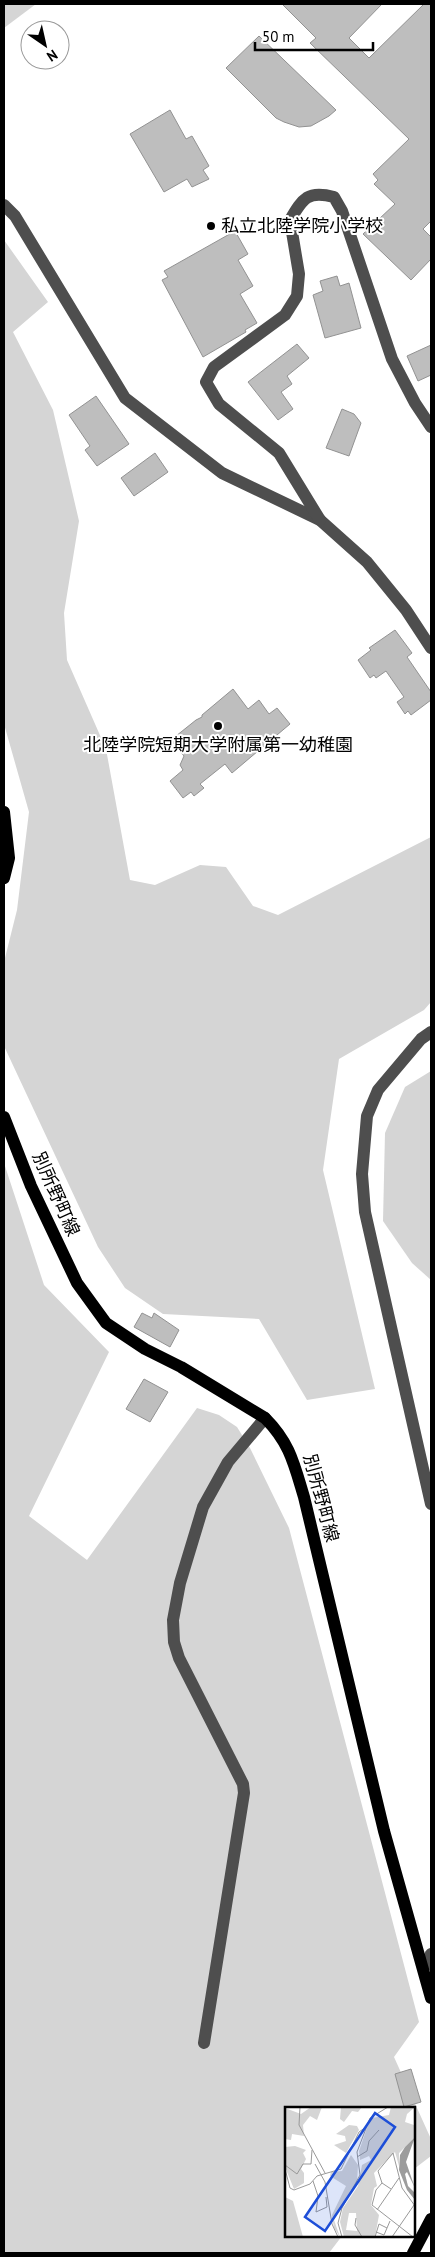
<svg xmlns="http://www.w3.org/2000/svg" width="435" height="2257" font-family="'PT Sans','Noto Sans JP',sans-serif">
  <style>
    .green { fill: #d5d5d5 }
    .building { fill: #bebebe; stroke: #929292 }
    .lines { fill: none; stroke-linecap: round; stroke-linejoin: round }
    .minor { stroke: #4e4e4e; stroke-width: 12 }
    .major { stroke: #000; stroke-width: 12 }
    .poi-dot { fill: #000; stroke: #fff; stroke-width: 2 }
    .labels { text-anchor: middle; stroke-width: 4; stroke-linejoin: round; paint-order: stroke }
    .poi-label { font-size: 18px; fill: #000; stroke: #fff; text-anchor: start }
    .street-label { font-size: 18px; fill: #000; stroke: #fff }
    .inset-road { fill: none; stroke: #999; stroke-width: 1 }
    .view { fill: #1d4ed8; fill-opacity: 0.15; stroke: #1d4ed8; stroke-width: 2.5 }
    .inset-edge { fill: none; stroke: #000; stroke-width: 2.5 }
  </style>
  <rect width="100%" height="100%" fill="#fff"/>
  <g class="green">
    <path d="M4,4H36L4,28Z"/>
    <path d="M4,240L48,302L13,332L53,410L79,521L64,613L67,660L106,749L130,880L155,885L200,865L226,867L253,906L278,915L431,837V1002L424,1010L339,1059L323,1170L375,1389L307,1400L259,1319L163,1314L125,1288L98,1247L4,1046V962L17,910L29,812L4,724Z"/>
    <path d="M431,1071V1280L412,1263L383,1221L385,1133L405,1087Z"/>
    <path d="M4,1163L44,1285L109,1352L29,1516L87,1560L197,1408L219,1415L237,1427L250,1448L289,1528L419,2022L394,2057L431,2139V2156L414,2169V2108H286V2236H342L329,2253H4Z"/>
  </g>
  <g class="building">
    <path d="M282,4H382L349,38L369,58L424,4H431V221L423,229L431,237V259L411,280L363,234L395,204L374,184L378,180L373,174L409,139L310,43L316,38Z"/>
    <path d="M259,36L336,110L329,116L311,126L299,127L284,122L276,118L226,68Z"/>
    <path d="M170,110L186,139L192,136L209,166L203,170L209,179L192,187L187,179L164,192L130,134Z"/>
    <path d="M235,231L248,254L238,260L253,286L240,294L257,323L245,330L246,332L203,357L162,280L168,277L164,271Z"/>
    <path d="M337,276L340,286L349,283L361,328L325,338L313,295L323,291L320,281Z"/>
    <path d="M297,344L309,358L287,376L292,384L281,392L293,409L278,420L248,382Z"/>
    <path d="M431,345V375L418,381L407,356Z"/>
    <path d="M96,396L129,444L97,466L85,450L90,446L69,415Z"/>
    <path d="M342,409L354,414L361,423L349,456L326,448Z"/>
    <path d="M155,453L168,472L134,496L121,478Z"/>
    <path d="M395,630L412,653L407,657L431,692V700L411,715L408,711L405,714L397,702L404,697L386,671L376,678L374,675L370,678L358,660L371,650L369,648Z"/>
    <path d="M233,689L248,709L259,700L269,714L277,708L290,724L232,773L225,764L200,784L204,788L194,796L191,792L183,798L170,781L183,770L180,765L184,756L171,740L196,720L202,717V715Z"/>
    <path d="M142,1313L152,1318L154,1313L179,1330L170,1347L134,1327Z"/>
    <path d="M144,1379L168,1392L150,1422L126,1409Z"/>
    <path d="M411,2069L421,2102L404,2107L395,2074Z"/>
  </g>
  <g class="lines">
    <g class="minor">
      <path d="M4,205L15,216L125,398L222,473L320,520L367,562L406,610L431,648"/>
      <path d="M320,520L279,453L219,404L206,382L214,367L285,315L297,296L299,274L290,220C303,198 308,190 334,197L342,211L392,359L415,403L431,427"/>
      <path d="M431,1032L421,1039L378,1090L367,1116L362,1174L365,1212L431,1504"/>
      <path d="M424,1968L431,1954"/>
      <path d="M204,2043L244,1793L243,1784L179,1658L174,1642L173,1620L180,1583L203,1507L228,1462L265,1418"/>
    </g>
    <g class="major">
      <path d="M4,812L9,858L4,878"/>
      <path d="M4,1117L31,1186L77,1283L106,1323L145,1349L181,1367L265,1418C290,1443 294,1464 304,1497L384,1831L431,1998"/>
      <path d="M413,2253L431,2219"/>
    </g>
  </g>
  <g class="poi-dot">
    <circle cx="211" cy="226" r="5"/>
    <circle cx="218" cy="726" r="5"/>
  </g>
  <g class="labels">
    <g class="poi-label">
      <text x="221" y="232">私立北陸学院小学校</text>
      <text x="218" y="751" text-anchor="middle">北陸学院短期大学附属第一幼稚園</text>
    </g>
    <g class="street-label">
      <text transform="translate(56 1194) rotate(66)" y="6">別所野町線</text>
      <text transform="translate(321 1498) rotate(75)" y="6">別所野町線</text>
    </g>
  </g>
  <g transform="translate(285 2107)">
    <rect width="130" height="130" fill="#fff"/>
    <path d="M26,0H37L32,13L25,9L18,18L19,29L7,27L6,33L0,32V1L16,7ZM56,0H77L73,5L67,4L59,15L55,12ZM106,0H130L122,7L120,15L129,18L130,30L114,46V59L110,45L89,66L92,79L89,81L86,98L94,108L90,130H59L55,115L58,101L73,79L77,58L86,53L84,49L75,53L74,44L83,18L87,11L104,8ZM64,106H71L72,124L61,123ZM64,18L72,19L74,23L61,46L49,38L61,34L60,29L51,27ZM10,39L21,43L18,46L21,52L16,62L19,66V76L9,82L0,60V40ZM66,48L73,58L72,76L49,113L55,130L49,121L47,108L61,79L45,69L46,65L57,64ZM0,90L8,94L18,130H0Z" fill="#d5d5d5" fill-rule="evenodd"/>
    <path d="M130,30L121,55L130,81L122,65L120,67L123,79L130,86V93L122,83L114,63L115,48L120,40L114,46Z" fill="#9c9c9c"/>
    <path class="inset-road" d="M15,0L14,18L40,66M72,50L82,44L84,34L94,23M30,57L40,75L47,117L53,130M0,58L12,67L18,57H26L27,43M0,62L5,81L9,83L25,77L32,69L56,62L74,25L81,20M28,74L33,89L31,105L42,100L41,90M97,76L91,83L87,98L128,130M106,82L97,76L93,64L108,46L117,81L130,99M92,103L114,71M71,111L70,118L77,130M91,125L99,128L105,114M57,130L53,116L57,101L75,68L72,45L85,11L103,0M90,130L94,117L102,121M107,130L129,98"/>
    <path class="view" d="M90,6L110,20L40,124L20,110Z"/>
    <rect width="130" height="130" class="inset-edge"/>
  </g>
  <rect width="435" height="2257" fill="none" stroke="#000000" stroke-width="10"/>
  <g transform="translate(45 45) rotate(146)"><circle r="24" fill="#ffffff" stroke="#999999"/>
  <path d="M0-4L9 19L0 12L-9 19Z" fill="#000000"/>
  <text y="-8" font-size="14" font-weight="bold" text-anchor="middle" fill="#000000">N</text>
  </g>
  <path d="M255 42v8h118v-8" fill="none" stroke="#000000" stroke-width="2.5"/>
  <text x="262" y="42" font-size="15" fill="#000000" stroke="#ffffff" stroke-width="4" paint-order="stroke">50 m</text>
</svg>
